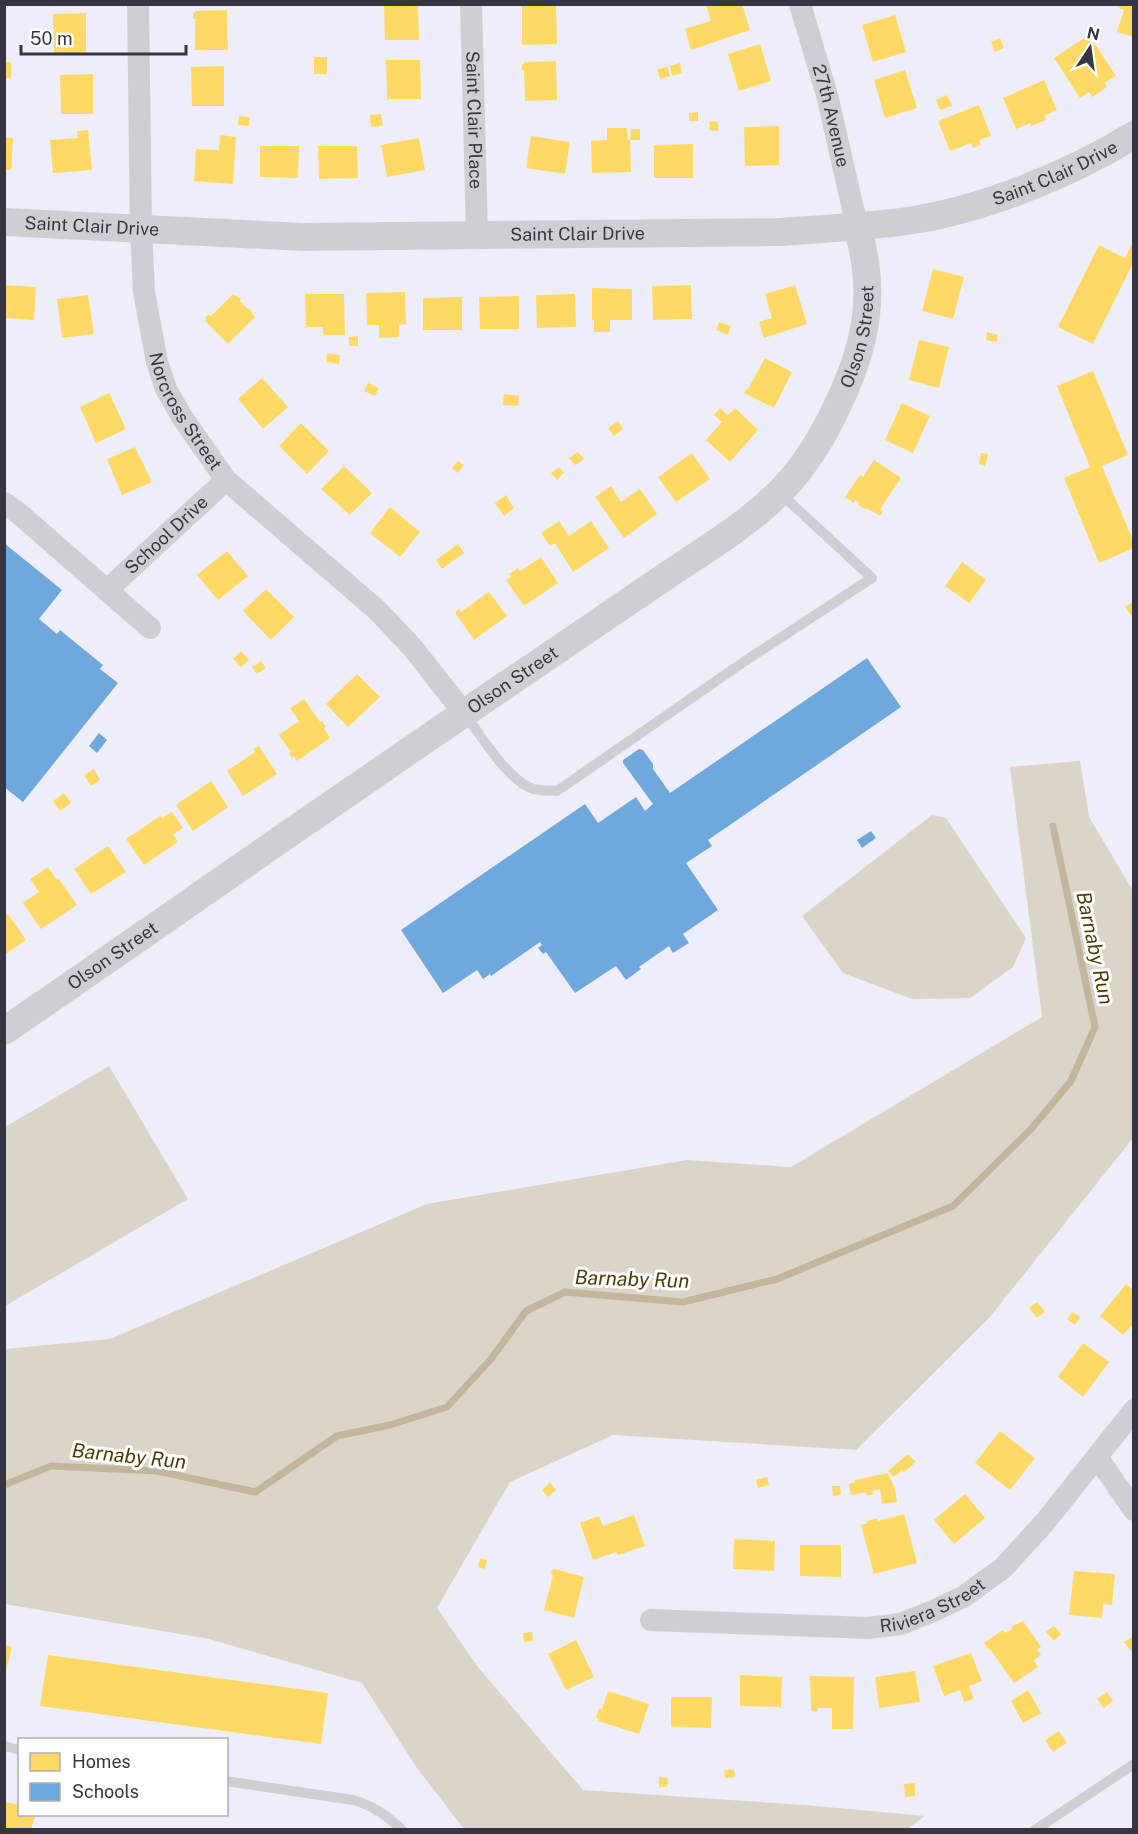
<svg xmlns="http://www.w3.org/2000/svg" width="1138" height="1834" font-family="'Public Sans',sans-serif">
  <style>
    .green { fill: #dbd4c9 }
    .homes { fill: #ffd966 }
    .schools { fill: #6fa8dc }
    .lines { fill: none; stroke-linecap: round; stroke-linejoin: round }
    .stream { stroke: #c1b59c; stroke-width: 7 }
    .service { stroke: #cfcfd3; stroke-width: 10 }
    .minor { stroke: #cfcfd3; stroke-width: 22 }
    .tertiary { stroke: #cfcfd3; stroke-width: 28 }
    .labels { text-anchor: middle; stroke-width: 6; stroke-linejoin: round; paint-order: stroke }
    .street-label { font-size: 18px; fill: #363643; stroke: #fff }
    .water-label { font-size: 20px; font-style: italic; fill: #4e3b03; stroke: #fff }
  </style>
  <rect width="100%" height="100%" fill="#eeeefa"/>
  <g class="green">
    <path d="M1080,761L1089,817L1133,891V1138L989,1318L856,1450L613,1435L510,1482L437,1608L478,1667L583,1790L804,1805L925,1816L906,1830L464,1829L417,1768L362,1683L209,1639L5,1604V1349L110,1339L427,1204L687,1160L791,1167L1042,1017L1010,767Z"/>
    <path d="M932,815L946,818L1026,938L1013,967L970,998L912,999L843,973L802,916Z"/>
    <path d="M109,1066L188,1199L5,1306V1127Z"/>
  </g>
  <g class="homes">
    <path d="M384,4H418L419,40H385Z"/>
    <path d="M706,4H742L750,30L691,50L685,29L711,21Z"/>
    <path d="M1121,4H1134V37L1117,32L1124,10L1119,8Z"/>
    <path d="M556,5L557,44L522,45V6Z"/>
    <path d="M227,10L228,50H195V19H193V13H195V11Z"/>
    <path d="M86,13V53H54L53,14Z"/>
    <path d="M895,15L906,52L873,62L862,25Z"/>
    <path d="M1089,35L1116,76L1104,83L1107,87L1092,97L1089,92L1080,98L1054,58Z"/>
    <path d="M1000,38L1004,48L995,52L991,42Z"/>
    <path d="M760,44L771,81L739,91L728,54Z"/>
    <rect x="314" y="57" width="13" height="17"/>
    <path d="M386,60H420L421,99H387Z"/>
    <path d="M556,61L557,100L525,101L524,70H522V64H524V62Z"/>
    <rect x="4" y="62" width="7" height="16"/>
    <path d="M680,63L682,73L672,76L670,66Z"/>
    <path d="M224,66V106H192L191,67Z"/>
    <path d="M667,67L670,76L660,79L657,69Z"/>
    <path d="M905,70L917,108L885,118L874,80Z"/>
    <path d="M93,74V114H61L60,75Z"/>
    <path d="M1044,80L1057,110L1044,116L1046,120L1031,126L1030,123L1016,129L1003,98Z"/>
    <path d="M947,95L952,106L940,110L936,100Z"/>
    <path d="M979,105L991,136L979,140L981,145L973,148L971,143L950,151L938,121Z"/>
    <path d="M698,112V121H689V113Z"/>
    <path d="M381,114L383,126L371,127L370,115Z"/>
    <path d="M239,116L250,117L249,126L238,125Z"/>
    <path d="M710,121L718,122V131L709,130Z"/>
    <path d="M779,126V165L745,166L744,127Z"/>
    <path d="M607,128H627L628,140H630L631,172L592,173L591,141L607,140Z"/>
    <path d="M631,129H640V140H630Z"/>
    <path d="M88,130L92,170L53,173L50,140L78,138L77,131Z"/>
    <path d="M220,135L236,137L233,184L194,181L196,149L219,150Z"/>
    <path d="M531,136L570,142L565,174L526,168Z"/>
    <path d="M4,137L13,138L11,170H4Z"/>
    <path d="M419,138L425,170L387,177L381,145Z"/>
    <path d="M693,144V178H654V145Z"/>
    <path d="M260,146H299L298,178L260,177Z"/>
    <path d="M318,146H357L358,178L319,179Z"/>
    <path d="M1134,240V266L1132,265L1093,344L1058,327L1099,245L1125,258Z"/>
    <path d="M933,269L964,277L953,319L922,311Z"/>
    <path d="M4,285L36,287L34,320L4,318Z"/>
    <path d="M691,285L692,319L653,320L652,286Z"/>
    <path d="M795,285L807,324L764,338L759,322L772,318L765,294Z"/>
    <path d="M592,288L632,289V320H610V332H594V320H592Z"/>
    <path d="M405,292L406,324L399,325V337L379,338V325H367L366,293Z"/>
    <path d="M233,294L241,299L240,301L248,309L249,308L252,311L251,312L255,317L228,344L205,321L206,320L205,318L209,314L211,316Z"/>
    <path d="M305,294H344L345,335H323V327H306Z"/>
    <path d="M575,294L576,327L537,328L536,295Z"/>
    <path d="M88,295L94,334L62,338L57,299Z"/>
    <path d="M519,296V329H480L479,297Z"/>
    <path d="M462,297V330H423V298Z"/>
    <path d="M719,322L731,326L728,335L716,330Z"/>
    <path d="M987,332L998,335L997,342L986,340Z"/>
    <path d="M358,336V346H349V337Z"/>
    <path d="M919,340L949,347L939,388L909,380Z"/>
    <path d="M327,353L340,355L339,364L326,362Z"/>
    <path d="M765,358L792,372L774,408L744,393L747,389H748Z"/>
    <path d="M1093,371L1128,455L1102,466L1134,543V548L1099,563L1064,478L1090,467L1057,386Z"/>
    <path d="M262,378L288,407L263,429L238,399Z"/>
    <path d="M368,383L379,388L375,396L364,391Z"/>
    <path d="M109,393L126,429L96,443L80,407Z"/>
    <path d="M504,394L519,396L518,406L503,405Z"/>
    <path d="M902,403L930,416L913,453L885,440Z"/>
    <path d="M720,408L728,415L735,408L758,430L730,462L706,440L722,422L714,415Z"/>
    <path d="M618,421L623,429L614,436L608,428Z"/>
    <path d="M301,423L329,451L307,474L279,446Z"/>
    <path d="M135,447L152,482L122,495L107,459Z"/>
    <path d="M578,452L584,459L575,465L569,458Z"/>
    <path d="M692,453L710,479L676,502L658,477Z"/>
    <path d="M981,453L988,454L985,466L979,464Z"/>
    <path d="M874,460L901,478L880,509L883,511L880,516L866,508L865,509L858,505L860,503L855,500L854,503L845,497L860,475L863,477Z"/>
    <path d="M458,461L464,465L458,473L452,468Z"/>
    <path d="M344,466L372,493L350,515L321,489Z"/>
    <path d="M559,467L564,473L557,480L551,473Z"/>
    <path d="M611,486L621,502L640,489L657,514L624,538L595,497Z"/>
    <path d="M506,495L514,508L504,516L495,503Z"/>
    <path d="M390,507L420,532L400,557L370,533Z"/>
    <path d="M559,521L569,536L591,521L609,548L573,572L555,543L550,546L541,533Z"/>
    <path d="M458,544L464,553L442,569L436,560Z"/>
    <path d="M227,551L248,576L218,600L197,575Z"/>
    <path d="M541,557L558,583L524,606L506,580L511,577L509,574L518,568L520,571Z"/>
    <path d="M962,562L986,580L969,603L945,586Z"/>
    <path d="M266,589L294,617L271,640L243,611Z"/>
    <path d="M489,592L507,616L474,640L456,614V611L459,609L461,612Z"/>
    <path d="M1134,601V619L1125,607Z"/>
    <path d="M241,651L249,660L241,667L233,659Z"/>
    <path d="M261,661L266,668L257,674L252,667Z"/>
    <path d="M357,674L380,697L348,727L326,704Z"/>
    <path d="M304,699L320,722L322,721L326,727L324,728L330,738L297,761L294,756L292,758L289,753L291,752L279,735L299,721L290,708Z"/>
    <path d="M259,746L277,774L243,796L227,771L255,752L253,749Z"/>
    <path d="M94,769L100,780L91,786L84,775Z"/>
    <path d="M211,781L228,807L193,831L176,805Z"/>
    <path d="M64,793L71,803L60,811L53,801Z"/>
    <path d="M172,812L183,828L173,835L178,842L144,865L126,839L160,816L162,818Z"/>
    <path d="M108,846L126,872L91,894L74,869Z"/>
    <path d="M48,867L57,880L59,879L77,905L41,929L23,903L39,892L30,879Z"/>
    <path d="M8,914L26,940L4,955V916Z"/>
    <path d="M1126,1284L1134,1291V1323L1123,1335L1100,1316Z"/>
    <path d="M1037,1302L1045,1312L1037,1318L1029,1308Z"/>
    <path d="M1072,1312L1080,1317L1075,1325L1067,1319Z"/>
    <path d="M1083,1343L1109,1362L1083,1397L1058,1377Z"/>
    <path d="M1000,1431L1035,1458L1010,1490L975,1463Z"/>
    <path d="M908,1454L916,1462L904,1472L902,1470L894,1477L888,1471Z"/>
    <path d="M888,1473L895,1489L897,1502L882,1504L880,1489L872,1491L873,1494L867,1496L866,1492L851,1495L849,1484L855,1482V1480Z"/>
    <path d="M767,1477L769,1485L758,1488L756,1480Z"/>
    <path d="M550,1482L556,1490L548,1497L542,1490Z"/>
    <path d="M832,1486H840L841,1495L833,1496Z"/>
    <path d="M965,1494L985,1518L954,1544L934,1520Z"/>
    <path d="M904,1514L917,1563L874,1574L861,1525L868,1523L867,1521L878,1518V1521Z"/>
    <path d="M634,1515L645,1546L618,1555L616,1552L593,1560L580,1523L599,1516L603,1526Z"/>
    <path d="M734,1539L775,1541L774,1571L733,1569Z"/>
    <path d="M800,1545H841V1577L800,1576Z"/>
    <path d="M480,1558L487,1560L485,1569L478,1567Z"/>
    <path d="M555,1569L584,1577L574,1618L544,1610L553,1575L551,1574L552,1570Z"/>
    <path d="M1074,1571L1115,1574L1112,1605L1103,1604L1102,1618L1069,1615Z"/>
    <path d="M1023,1621L1041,1647L1037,1649L1041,1655L1034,1660L1038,1667L1014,1683L990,1649L989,1650L984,1643L1003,1630L1005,1633L1012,1629L1011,1627Z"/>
    <path d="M1054,1626L1061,1634L1054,1641L1046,1632Z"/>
    <path d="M532,1632L533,1641L524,1642L523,1633Z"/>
    <path d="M1134,1636V1655L1124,1642Z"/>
    <path d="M576,1640L594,1677L566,1690L548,1654Z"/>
    <path d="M5,1645L12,1647L5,1673Z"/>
    <path d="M971,1653L982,1681L969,1686L974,1699L964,1702L960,1690L944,1696L933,1666Z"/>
    <path d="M48,1655L328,1693L321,1744L40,1706Z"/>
    <path d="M915,1671L920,1702L879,1708L875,1677Z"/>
    <path d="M740,1675L782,1677L781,1707L740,1706Z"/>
    <path d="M810,1676L854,1677L853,1729H832V1708H818V1712L811,1711Z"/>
    <path d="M1028,1690L1041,1713L1023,1723L1011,1701Z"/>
    <path d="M608,1691L649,1704L639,1734L598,1721L599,1719L596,1718L599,1708L602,1709Z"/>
    <path d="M1107,1692L1113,1701L1104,1708L1097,1699Z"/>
    <path d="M671,1697H712L711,1728L671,1727Z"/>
    <path d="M1059,1731L1067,1743L1053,1752L1045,1740Z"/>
    <path d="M734,1769L735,1777L725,1778L724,1770Z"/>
    <path d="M659,1777L668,1778L667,1787H659Z"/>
    <path d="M915,1783V1796L905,1797L904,1784Z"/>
    <path d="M4,1802L20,1805V1815H35L31,1830H4Z"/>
  </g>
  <g class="schools">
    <path d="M4,543L62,590L39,619L57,634L60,630L103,665L100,669L118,683L23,802L4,787Z"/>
    <path d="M867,658L901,707L708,840L712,846L686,863L718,910L683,934L689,943L673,953L669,946L639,967L641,969L626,980L616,966L575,993L546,952L543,954L538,948L542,945L540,942L491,976L490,974L483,979L477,970L443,993L401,930L585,804L598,823L636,797L645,811L653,804L623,763V760L639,749L643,750L653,764V769L670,793Z"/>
    <path d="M99,733L107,740L97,753L89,746Z"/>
    <path d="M871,831L876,838L862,848L857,840Z"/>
  </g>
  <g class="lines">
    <path class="stream" d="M4,1485L51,1466L157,1471L255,1492L337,1436L390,1425L447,1407L491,1359L526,1311L565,1292L683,1302L777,1279L953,1206L1031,1129L1071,1081L1095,1027L1053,826"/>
    <g class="service">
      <path d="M464,713C481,735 507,780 533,789C540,791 549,790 557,791L745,661L872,578L781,494"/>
      <path d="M4,1746L20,1750"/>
      <path d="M226,1781L353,1800C372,1805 388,1816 402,1830"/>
      <path d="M1035,1830L1134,1764"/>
    </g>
    <g class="minor">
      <path id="s1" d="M138,4L141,228L144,292L157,362L166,389L182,417L226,480L377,610L412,647L464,713"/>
      <path id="s2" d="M471,4L477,234"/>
      <path id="s3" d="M800,4L827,95L857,226"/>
      <path d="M4,503L16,511L150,628"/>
      <path id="s4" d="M107,590L226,480"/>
      <path d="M1097,1457L1134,1510"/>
      <path id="s5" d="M651,1620L868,1628L901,1624L933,1611L963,1597L1003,1568L1045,1522L1134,1410"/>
    </g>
    <g class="tertiary">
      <path id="s6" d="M4,222L303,237L779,232C821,229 864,227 907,221C982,210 1069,175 1134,135"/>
      <path id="s7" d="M4,1031C180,910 354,787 531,668C579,635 627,603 675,570C719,541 767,512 800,469C816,448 829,425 840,400C868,340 876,290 857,226"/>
    </g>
  </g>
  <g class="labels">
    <g class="street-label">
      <text dy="6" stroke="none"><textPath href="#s3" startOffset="116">27th Avenue</textPath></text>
      <text dy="6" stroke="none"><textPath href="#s2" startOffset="116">Saint Clair Place</textPath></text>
      <text dy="6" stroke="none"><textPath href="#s6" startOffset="1060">Saint Clair Drive</textPath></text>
      <text dy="6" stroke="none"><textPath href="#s6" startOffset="88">Saint Clair Drive</textPath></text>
      <text dy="6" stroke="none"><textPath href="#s6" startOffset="574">Saint Clair Drive</textPath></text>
      <text dy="6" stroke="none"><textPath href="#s7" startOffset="1122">Olson Street</textPath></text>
      <text dy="6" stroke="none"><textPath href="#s1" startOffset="416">Norcross Street</textPath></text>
      <text dy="6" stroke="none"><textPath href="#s4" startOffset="81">School Drive</textPath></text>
      <text dy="6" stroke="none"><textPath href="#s7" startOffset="618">Olson Street</textPath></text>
      <text dy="6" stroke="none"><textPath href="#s7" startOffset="132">Olson Street</textPath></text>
      <text dy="6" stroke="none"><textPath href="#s5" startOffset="286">Riviera Street</textPath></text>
    </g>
    <g class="water-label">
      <text transform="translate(1095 948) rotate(78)" y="7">Barnaby Run</text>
      <text transform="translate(632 1279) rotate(2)" y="7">Barnaby Run</text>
      <text transform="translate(129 1456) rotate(6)" y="7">Barnaby Run</text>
    </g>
  </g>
  <rect width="1138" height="1834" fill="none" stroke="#363643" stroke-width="12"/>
  <rect x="18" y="1738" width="210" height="78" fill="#ffffff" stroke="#afafb4" stroke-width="1.5"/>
  <rect x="30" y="1753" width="30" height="18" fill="#ffd966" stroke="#afafb4" stroke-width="1.5"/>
  <text x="72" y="1768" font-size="18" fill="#363643">Homes</text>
  <rect x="30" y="1783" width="30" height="18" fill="#6fa8dc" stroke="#afafb4" stroke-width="1.5"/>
  <text x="72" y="1798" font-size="18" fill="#363643">Schools</text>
  <g transform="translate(1090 48) rotate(13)" stroke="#ffffff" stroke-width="4.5" paint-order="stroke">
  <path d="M0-4.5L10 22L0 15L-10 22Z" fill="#363643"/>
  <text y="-9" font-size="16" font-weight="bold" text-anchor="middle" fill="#363643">N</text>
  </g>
  <path d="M21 45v9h165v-9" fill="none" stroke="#363643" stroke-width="3"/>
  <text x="30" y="45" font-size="18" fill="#363643" stroke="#ffffff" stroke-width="4.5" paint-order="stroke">50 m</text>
</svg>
